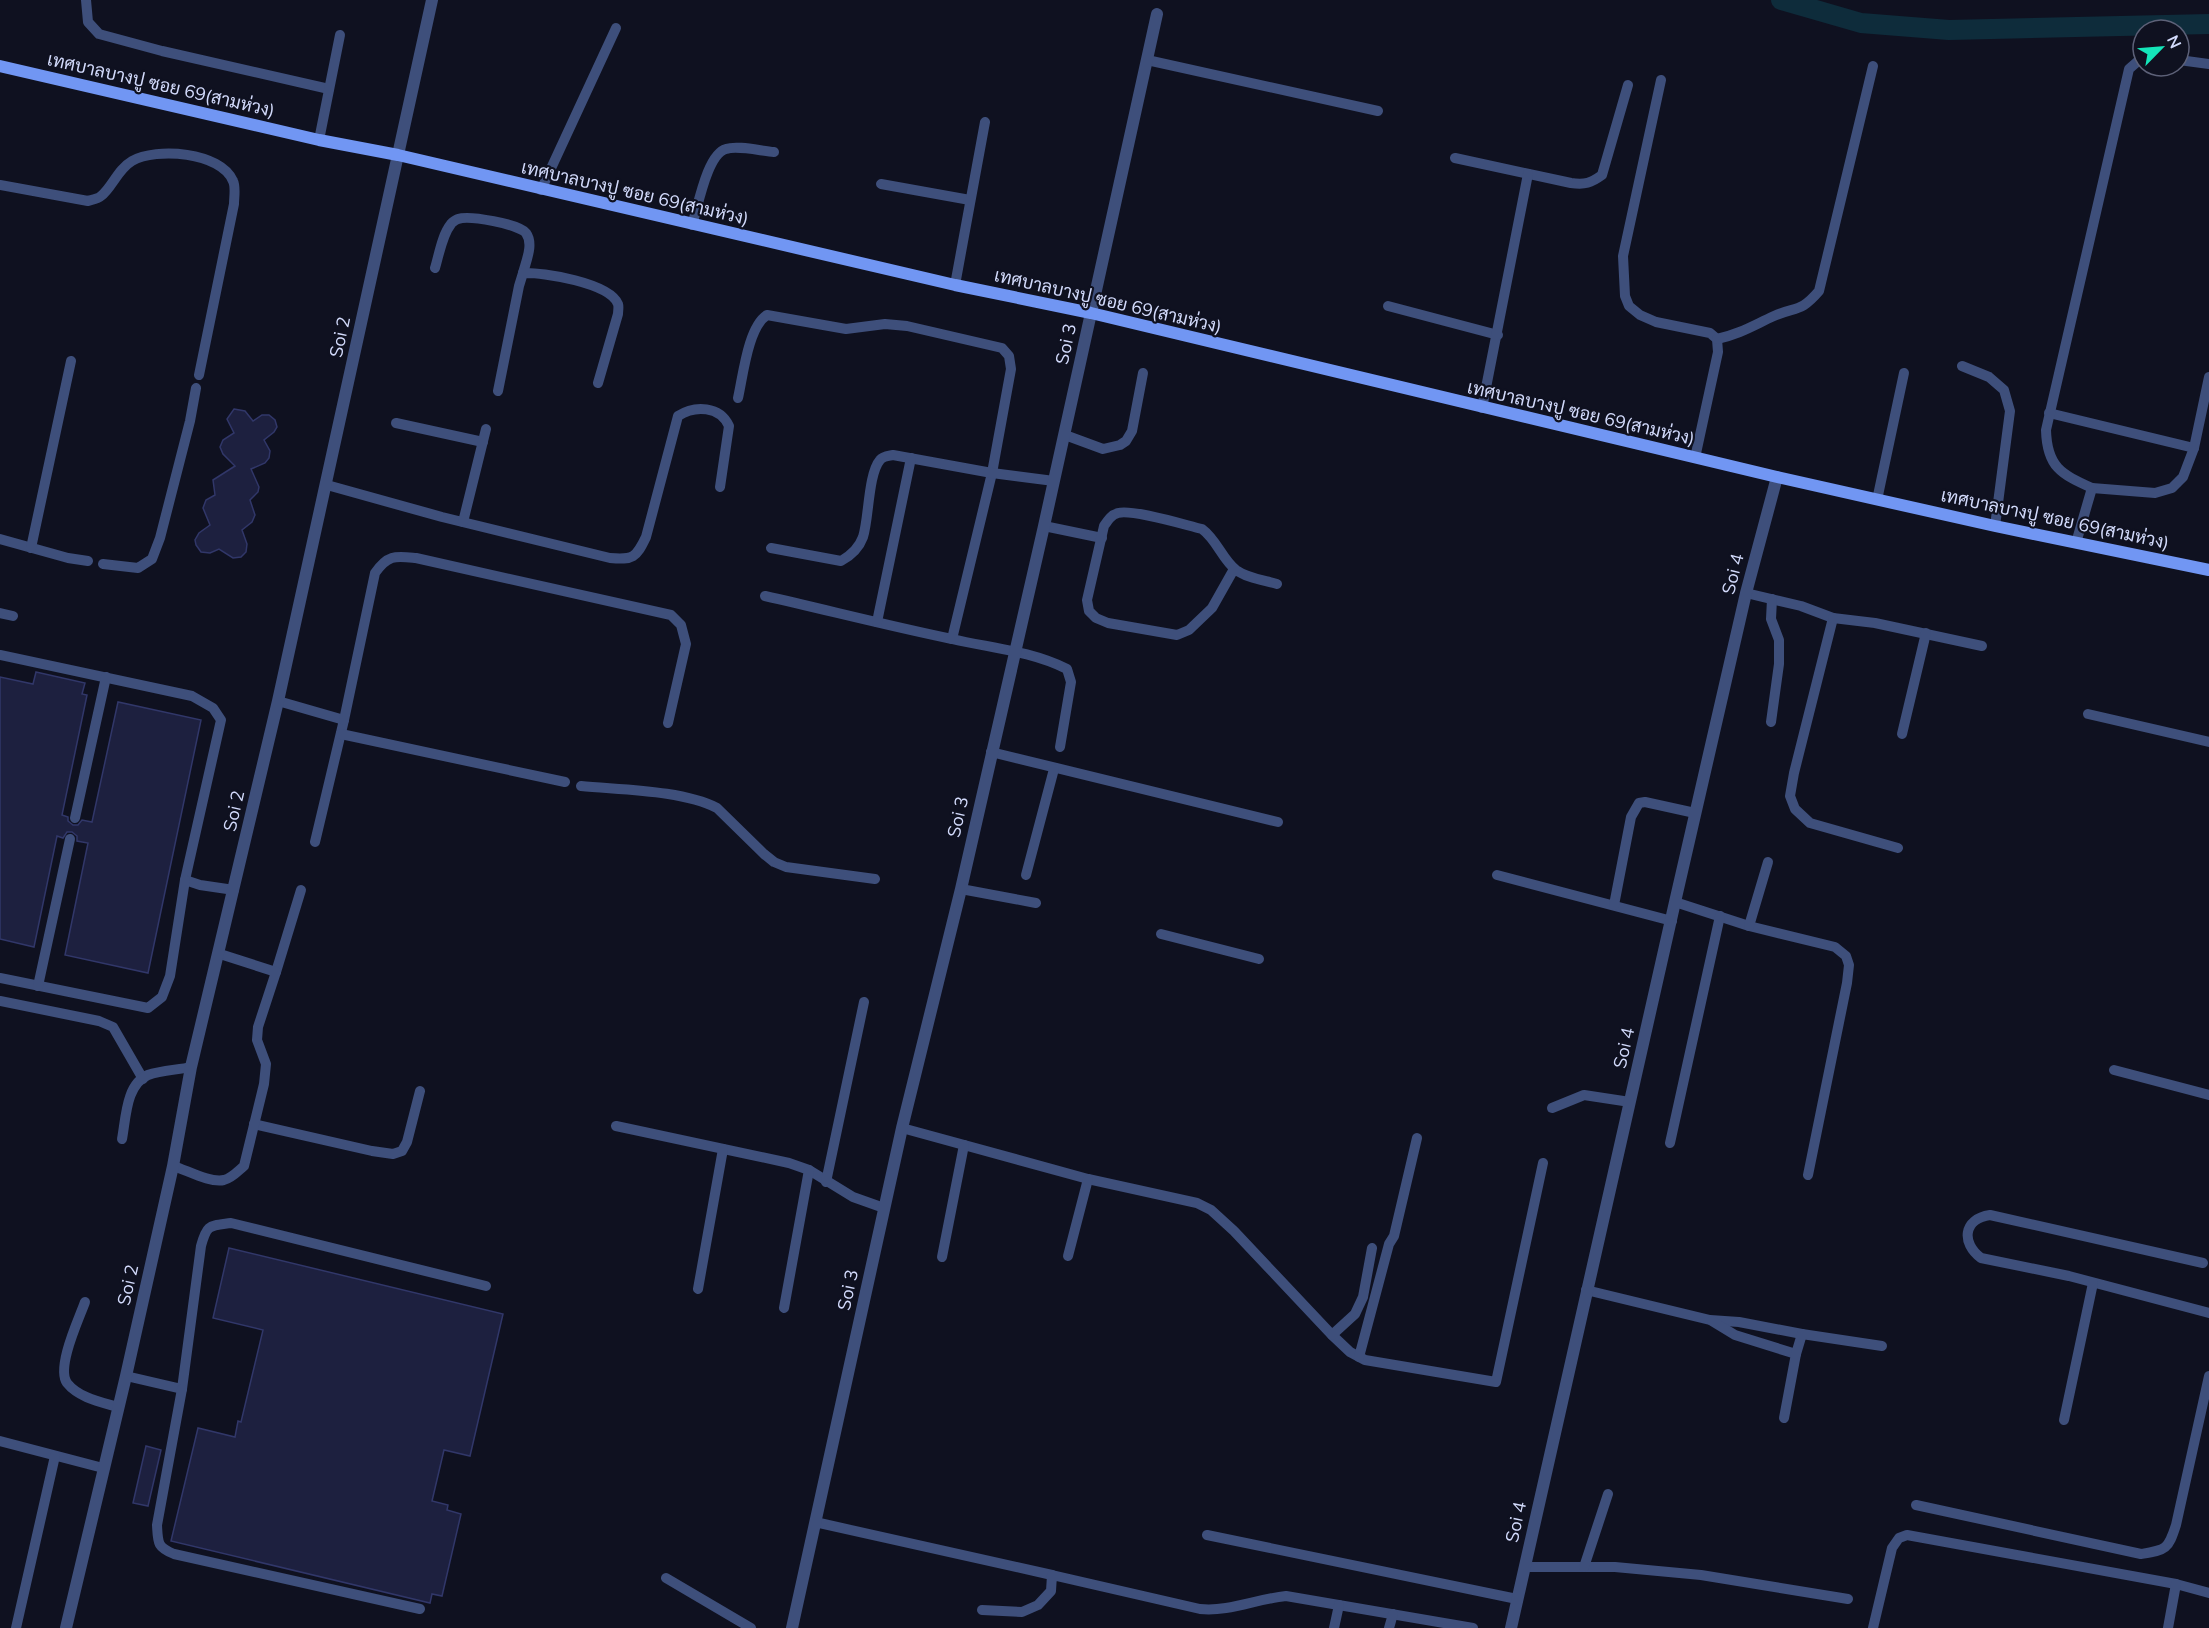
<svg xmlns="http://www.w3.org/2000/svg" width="2209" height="1628" font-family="Mulish,Sarabun,sans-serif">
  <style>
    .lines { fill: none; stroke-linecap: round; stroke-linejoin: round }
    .canal { stroke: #0e2c3b; stroke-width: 20 }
    .building { fill: #1d203f; stroke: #313769; stroke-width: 1.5 }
    .lane { stroke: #3e4f7b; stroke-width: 10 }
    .street { stroke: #3e4f7b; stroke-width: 12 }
    .secondary { stroke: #7196f3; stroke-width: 12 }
    .labels { text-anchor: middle; stroke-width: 4.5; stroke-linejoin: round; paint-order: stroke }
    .street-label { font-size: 18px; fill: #d2dafb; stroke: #0f1120 }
  </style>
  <rect width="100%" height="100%" fill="#0f1120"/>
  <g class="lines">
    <path class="canal" d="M1781,0L1861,23L1949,30L2209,24"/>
  </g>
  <g class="building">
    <path d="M234,409L245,411L253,421L262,415H269L275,420L277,427L274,432L264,440L270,451L269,458L265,463L251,469L259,487L258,492L250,500L255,515L252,522L242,530L247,544L246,552L241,557L233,558L219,549L210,553L201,552L196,545L195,540L199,533L210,525L203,508L206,500L215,495L213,480L235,466L223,454L220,447L223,440L234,433L227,419Z"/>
    <path d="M36,672L85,683L82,694L87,695L62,815L68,817V821L73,825H78L82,820L92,822L118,702L201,720L148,973L65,955L88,843L77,841V836L72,832H67L63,838L57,836L34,947L0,939V677L33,684Z"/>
    <path d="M229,1248L503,1314L470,1456L444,1450L432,1501L448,1505L447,1510L461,1514L442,1596L432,1594L430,1603L171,1541L198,1428L235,1437L238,1421L241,1422L263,1330L213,1318Z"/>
    <path d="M146,1446L161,1450L148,1506L133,1503Z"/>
  </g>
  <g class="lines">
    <g class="lane">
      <path d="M86,0L88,22L99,34L162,51L329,89"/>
      <path d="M1147,60L1378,111"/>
      <path d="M2179,60L2209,64"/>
      <path d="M1661,80L1623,256L1625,296L1629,306L1640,315L1656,322L1710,333L1717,339L1718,352L1695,458"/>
      <path d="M319,140L340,35"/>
      <path d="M1455,158L1571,183C1585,185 1591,183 1602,175L1628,85"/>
      <path d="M881,184L970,200"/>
      <path d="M0,185L88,201C91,200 98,199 101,196C111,189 118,169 132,161C156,147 221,152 233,181C236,187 234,197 234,204L199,375"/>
      <path d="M541,190L616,28"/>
      <path d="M692,225C698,207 707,154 726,149C737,145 761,151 774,152"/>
      <path d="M435,268C439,255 442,235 451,224C451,223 457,219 458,219C469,215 519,224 526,233C534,244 526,261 523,273"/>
      <path d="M955,285L985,122"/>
      <path d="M1388,306L1498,335"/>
      <path d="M1717,339C1740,334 1754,325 1774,316C1797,306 1800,313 1819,291L1873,66"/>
      <path d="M1962,366L1989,377L2004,390L2010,411L1995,526"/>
      <path d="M498,391L519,286L523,273C543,272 610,283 618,304C619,307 618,311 618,314L598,383"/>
      <path d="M738,398C743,376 748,327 767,315L846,329L885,324L907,326L1002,348L1009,356L1011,369L992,473L952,639"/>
      <path d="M1482,408L1528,174"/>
      <path d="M2049,413L2194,448"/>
      <path d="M396,423L483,442"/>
      <path d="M1065,435L1103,449L1120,445L1126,441L1132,431L1143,373"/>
      <path d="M327,485L442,517L610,558C633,560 636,558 646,537L678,416C695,405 720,406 729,426L720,487"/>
      <path d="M2092,488L2155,493L2172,488L2183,477L2194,448L2209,377"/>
      <path d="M1877,500L1904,373"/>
      <path d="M463,522L486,429"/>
      <path d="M1044,526L1102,538"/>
      <path d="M0,539L68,558L88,561"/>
      <path d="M2076,543L2092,488C2061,474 2047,467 2046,430L2129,69L2137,62L2143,59"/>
      <path d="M31,548L71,361"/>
      <path d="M771,548L841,561C850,556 859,548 863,537C869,519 868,474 880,460C883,456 888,456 893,455L992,473L1054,481"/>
      <path d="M103,564L138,568L152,559L160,538L190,421L196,388"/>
      <path d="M1234,569L1212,608L1189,630L1177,635L1108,623L1096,618L1089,611L1087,600L1104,526C1108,520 1111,515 1118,513C1133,509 1185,525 1202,529C1217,540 1222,559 1236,570C1247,578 1263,580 1277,584"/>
      <path d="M1746,593L1801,606L1833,618L1794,773L1790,796L1795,809L1810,823L1898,848"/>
      <path d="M765,596C827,610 889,626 952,639C991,648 1031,651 1067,669L1071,682L1060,747"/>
      <path d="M0,613L13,616"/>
      <path d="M1833,618L1875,623L1982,646"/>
      <path d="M877,622L911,458"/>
      <path d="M0,655L192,696L213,708L221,720L185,880L200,885L234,890"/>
      <path d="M278,701L344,720L315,842"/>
      <path d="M2088,714L2209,742"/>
      <path d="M344,720L375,573C388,554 396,556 416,558L671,615L681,625L686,644L668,723"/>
      <path d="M1771,722L1779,664V640L1771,619L1772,599"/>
      <path d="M341,734L565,782"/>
      <path d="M1902,734L1926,633"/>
      <path d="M991,752L1278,822"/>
      <path d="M581,786C621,790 682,790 717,808L764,854L774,862L786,867L875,879"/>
      <path d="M75,818L106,677"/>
      <path d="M1026,875L1054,769"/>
      <path d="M1497,875L1672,921"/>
      <path d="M961,889L1036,903"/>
      <path d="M1675,902L1749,926L1835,947L1846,956L1849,965L1847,983L1808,1175"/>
      <path d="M1614,905L1631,817L1639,803L1645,802L1695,813"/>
      <path d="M1749,926L1768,862"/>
      <path d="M1161,934L1259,959"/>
      <path d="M276,972L301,890"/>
      <path d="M0,978L148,1008L162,997L170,976L185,880"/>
      <path d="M38,986L70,839"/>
      <path d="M0,1001L99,1021L113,1027L143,1079"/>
      <path d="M2114,1070L2209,1095"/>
      <path d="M1552,1108L1584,1095L1630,1102"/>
      <path d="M254,1124L372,1151L393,1154L402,1151L407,1142L420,1091"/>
      <path d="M616,1126L789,1163L809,1170L853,1197L884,1208"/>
      <path d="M902,1128L1088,1179L1197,1203L1211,1210L1234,1231L1332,1335L1350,1352L1365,1360L1496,1382L1543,1163"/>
      <path d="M122,1139C126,1118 126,1084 148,1075C161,1070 178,1070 191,1067"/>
      <path d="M1670,1143L1720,916"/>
      <path d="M173,1166C187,1170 209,1183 224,1180C232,1178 238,1171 244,1166L264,1084L266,1064L257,1040L258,1027L276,972L220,954"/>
      <path d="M826,1182L864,1002"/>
      <path d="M1068,1256L1088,1179"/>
      <path d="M942,1257L964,1145"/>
      <path d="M2203,1263L1990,1215C1963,1219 1961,1243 1981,1258L2069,1276L2209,1313"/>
      <path d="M698,1289L723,1149"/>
      <path d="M1586,1290L1710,1320L1739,1322L1802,1334"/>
      <path d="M85,1302C79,1319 56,1367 67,1383C79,1398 101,1402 118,1407"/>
      <path d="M784,1308L809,1170"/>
      <path d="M1712,1321L1735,1335L1796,1354"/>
      <path d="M1332,1335L1355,1314L1363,1297L1372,1248"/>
      <path d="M1359,1357L1389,1244L1394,1236L1417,1138"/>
      <path d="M126,1376L182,1389L201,1246C207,1224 209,1226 231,1223L486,1286"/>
      <path d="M182,1389L157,1525C158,1543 157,1547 174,1554L420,1609"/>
      <path d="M1784,1418L1796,1354L1802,1334L1882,1346"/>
      <path d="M2064,1420L2093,1283"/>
      <path d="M0,1441L103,1468"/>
      <path d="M1916,1505L2141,1554C2166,1550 2168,1550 2176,1525L2209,1376"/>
      <path d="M815,1522L1052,1575"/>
      <path d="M1207,1535L1517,1599"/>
      <path d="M1525,1567H1615L1701,1575L1848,1599"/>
      <path d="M1584,1567L1608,1494"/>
      <path d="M666,1578L751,1628"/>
      <path d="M982,1610L1022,1612L1038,1605L1051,1591L1052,1575L1200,1609C1229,1612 1256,1599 1286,1596L1473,1628"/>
      <path d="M16,1628L55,1456"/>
      <path d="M1334,1628L1339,1605"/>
      <path d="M1389,1628L1393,1614"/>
      <path d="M1873,1628L1892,1548L1899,1538L1907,1535L2176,1584L2209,1593"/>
      <path d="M2168,1628L2176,1584"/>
    </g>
    <g class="street">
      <path d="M66,1628L126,1376L173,1166L191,1067L278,701L432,0"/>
      <path d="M792,1628L902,1128L961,889L1044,526L1157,14"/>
      <path d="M1511,1628L1675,902L1746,593L1777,477"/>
    </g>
    <path class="secondary" d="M0,66L319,140L398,155L955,285L1091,313L1777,477L1995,526L2209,570"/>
  </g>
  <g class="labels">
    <g class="street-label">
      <text transform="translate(161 85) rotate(13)" y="6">เทศบาลบางปู ซอย 69(สามห่วง)</text>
      <text transform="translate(635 193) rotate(13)" y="6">เทศบาลบางปู ซอย 69(สามห่วง)</text>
      <text transform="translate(1108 301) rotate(13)" y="6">เทศบาลบางปู ซอย 69(สามห่วง)</text>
      <text transform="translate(340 337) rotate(-78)" y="6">Soi 2</text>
      <text transform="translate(1066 344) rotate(-78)" y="6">Soi 3</text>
      <text transform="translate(1581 413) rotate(13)" y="6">เทศบาลบางปู ซอย 69(สามห่วง)</text>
      <text transform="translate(2055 519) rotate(12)" y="6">เทศบาลบางปู ซอย 69(สามห่วง)</text>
      <text transform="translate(1733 574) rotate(-76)" y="6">Soi 4</text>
      <text transform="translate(234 811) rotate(-77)" y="6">Soi 2</text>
      <text transform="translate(958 817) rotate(-77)" y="6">Soi 3</text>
      <text transform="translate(1624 1048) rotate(-77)" y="6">Soi 4</text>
      <text transform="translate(128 1285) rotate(-77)" y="6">Soi 2</text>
      <text transform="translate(848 1290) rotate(-78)" y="6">Soi 3</text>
      <text transform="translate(1516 1522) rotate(-78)" y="6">Soi 4</text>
    </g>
  </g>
  <g transform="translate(2161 48) rotate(65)"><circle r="28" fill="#0f1120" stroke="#5d6178" stroke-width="1.5"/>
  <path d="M0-4.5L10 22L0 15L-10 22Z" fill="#14e5b9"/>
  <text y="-9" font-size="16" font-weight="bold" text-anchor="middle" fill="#d2dafb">N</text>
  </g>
</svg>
